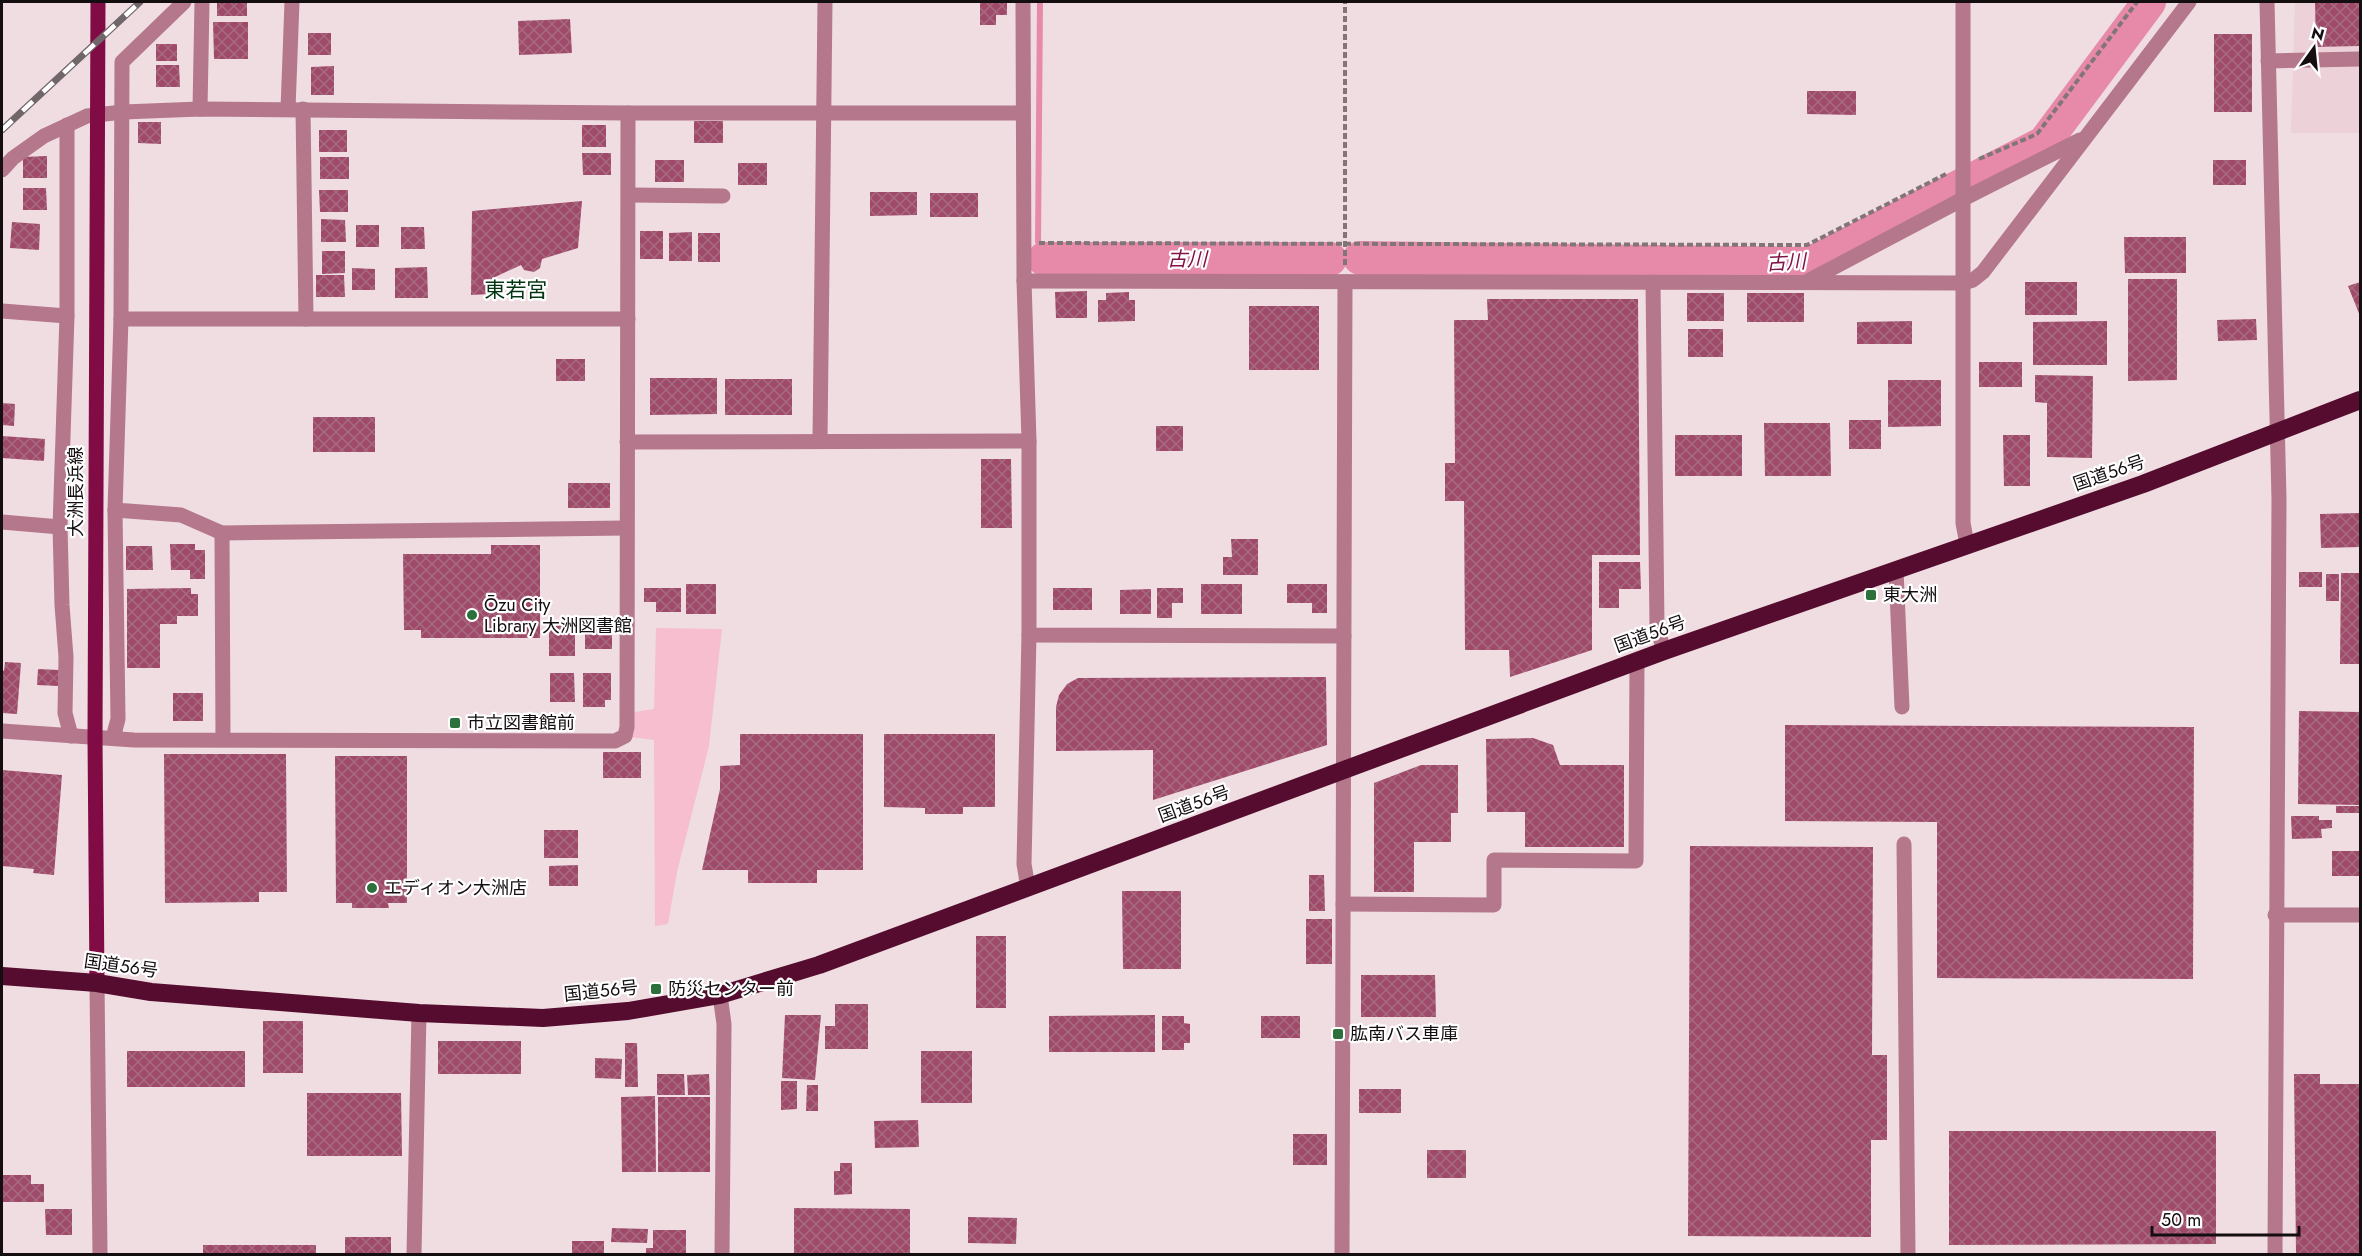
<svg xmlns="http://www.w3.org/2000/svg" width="2362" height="1256" font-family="Jost,'Noto Sans JP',sans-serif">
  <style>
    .built { fill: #ecd1d9 }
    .green { fill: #f6becf }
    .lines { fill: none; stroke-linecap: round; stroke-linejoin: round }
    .stream { stroke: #e78aaa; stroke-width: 6 }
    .river { stroke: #e78aaa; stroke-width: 34 }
    .building { fill: url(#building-cross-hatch) }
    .path { stroke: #817578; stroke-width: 4; stroke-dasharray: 6 3; stroke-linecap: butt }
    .minor { stroke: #b4778b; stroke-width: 15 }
    .major { stroke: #800b45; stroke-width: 15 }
    .highway { stroke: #550c2e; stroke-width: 18 }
    .rail-casing { stroke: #716669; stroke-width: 7 }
    .rail { stroke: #fff; stroke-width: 4.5; stroke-dasharray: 14; stroke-linecap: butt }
    .poi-dot { fill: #2c703c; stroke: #fff; stroke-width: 2 }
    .labels { text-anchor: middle; stroke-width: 4.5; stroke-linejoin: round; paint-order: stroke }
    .street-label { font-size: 18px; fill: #140e10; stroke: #fff }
    .poi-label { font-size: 18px; fill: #140e10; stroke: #fff; text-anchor: start }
    .water-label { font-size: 20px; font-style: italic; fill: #821348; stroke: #fff }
    .quarter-label { font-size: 21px; fill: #043613; stroke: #fff }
  </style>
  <defs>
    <pattern id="building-cross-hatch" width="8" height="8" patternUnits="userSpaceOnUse" patternTransform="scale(1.5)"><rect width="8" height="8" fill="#a04a6a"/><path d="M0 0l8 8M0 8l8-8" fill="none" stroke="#a76b81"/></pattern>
  </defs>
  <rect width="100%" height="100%" fill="#efdde2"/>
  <path class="built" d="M2295,2H2360V133H2291Z"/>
  <path class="green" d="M656,628L722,629L709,746L677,872L668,924L655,926L654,740L630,737L635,712L654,709Z"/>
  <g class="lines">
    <path class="stream" d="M1040,2L1038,241L1044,259"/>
    <g class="river">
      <path d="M1360,258L1809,264L2044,143L2149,2"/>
      <path d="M1044,259H1330"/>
    </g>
  </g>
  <g class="building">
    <rect x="217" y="2" width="30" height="14"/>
    <path d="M980,2H1007V15H996V25H980Z"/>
    <path d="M2315,2H2360V46L2316,47Z"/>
    <path d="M570,19L572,53L519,55L518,21Z"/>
    <path d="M213,22H248V59H214Z"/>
    <rect x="308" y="33" width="23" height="22"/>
    <rect x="2214" y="34" width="38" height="78"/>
    <rect x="156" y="44" width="21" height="17"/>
    <path d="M156,65H179L180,87H156Z"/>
    <path d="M334,66V95H311V67Z"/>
    <path d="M1807,91H1856V115L1807,114Z"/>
    <rect x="694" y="121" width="29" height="22"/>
    <path d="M138,122H161V144L138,143Z"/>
    <rect x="582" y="125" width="24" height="22"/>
    <rect x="319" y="130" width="28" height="22"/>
    <path d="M582,153H611V175H583Z"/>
    <path d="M47,156V178H23V157Z"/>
    <rect x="320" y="157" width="29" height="22"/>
    <rect x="655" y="160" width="29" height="22"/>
    <rect x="2213" y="160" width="33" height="25"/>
    <rect x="738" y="163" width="29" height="22"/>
    <path d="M23,188H46L47,210H23Z"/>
    <path d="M319,190H348V212H320Z"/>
    <path d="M870,192H917V215L870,216Z"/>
    <rect x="930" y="193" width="48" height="24"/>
    <path d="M582,201L578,248L542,259L540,268L534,272L524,270L521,265L493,278L489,294L471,295L472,211Z"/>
    <path d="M321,219L345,220L346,242H321Z"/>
    <path d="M12,222L40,224L39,250L10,248Z"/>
    <rect x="356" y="225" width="23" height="22"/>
    <path d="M401,227H424L425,249H401Z"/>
    <rect x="640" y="231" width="23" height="28"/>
    <path d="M692,232V261H669V233Z"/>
    <rect x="698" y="233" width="22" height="29"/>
    <path d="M2124,237H2186V273H2125Z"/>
    <path d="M322,251H345V273L322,274Z"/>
    <path d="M427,267L428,298H395V268Z"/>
    <path d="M352,268L375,269V290H352Z"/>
    <path d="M316,275H344L345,297H316Z"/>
    <path d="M2128,279H2177V380L2128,381Z"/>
    <rect x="2025" y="282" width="52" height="33"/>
    <path d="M2360,282V316L2348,286Z"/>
    <path d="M1087,291V318H1056L1055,292Z"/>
    <path d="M1129,292V300H1135V321L1098,322V300H1106V293Z"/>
    <rect x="1687" y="293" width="37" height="28"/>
    <rect x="1747" y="293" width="57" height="29"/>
    <path d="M1487,299H1638L1640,555H1592V650L1510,677L1509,650H1465L1464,501H1445V463H1455L1454,320H1488Z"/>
    <rect x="1249" y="306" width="70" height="64"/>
    <path d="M2256,319L2257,340L2218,341L2217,320Z"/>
    <path d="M1912,321V344H1857V322Z"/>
    <path d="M2107,321V365H2033V322Z"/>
    <rect x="1688" y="329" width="35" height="28"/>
    <rect x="556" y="359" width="29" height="22"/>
    <rect x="1979" y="362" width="43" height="25"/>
    <path d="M2035,375L2093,376L2092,458L2047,457V403L2035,402Z"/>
    <path d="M650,378H717V414L650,415Z"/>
    <rect x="725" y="379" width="67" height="36"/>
    <path d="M1888,380H1941V426L1888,427Z"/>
    <path d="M2,403L15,404L14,426L2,425Z"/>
    <rect x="313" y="417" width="62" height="35"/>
    <rect x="1849" y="420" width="32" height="29"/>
    <path d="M1764,423H1830L1831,476H1765Z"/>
    <rect x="1156" y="426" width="27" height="25"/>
    <rect x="1675" y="435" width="67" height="41"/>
    <path d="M2003,435H2030V486H2004Z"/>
    <path d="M2,436L45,439L44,461L2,458Z"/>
    <path d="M981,459H1011L1012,528H981Z"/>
    <rect x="568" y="483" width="42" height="25"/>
    <path d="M2360,513V547L2321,548L2320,514Z"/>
    <path d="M1231,539H1258V575H1223V557H1232Z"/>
    <path d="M170,544H195V550H205V579H190V570H171Z"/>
    <path d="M491,545H540V638H421V630H404L403,554H491Z"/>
    <path d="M126,546H152L153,570H126Z"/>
    <path d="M1599,562H1640L1641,589H1619V608H1599Z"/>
    <rect x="2299" y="572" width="23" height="15"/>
    <path d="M2341,573H2360V664H2340Z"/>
    <rect x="2326" y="574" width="13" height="27"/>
    <rect x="686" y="584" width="30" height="30"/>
    <rect x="1201" y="584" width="41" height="30"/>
    <path d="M1287,584H1327V613H1312V603H1287Z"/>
    <path d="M191,588V594H198V616H177V624H160V668H127V589Z"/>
    <path d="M644,588H681V612H656V602H644Z"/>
    <rect x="1053" y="588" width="39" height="22"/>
    <path d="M1157,588H1183V603H1172V618H1157Z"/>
    <path d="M1151,589V614H1120V590Z"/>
    <rect x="549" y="623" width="26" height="33"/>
    <rect x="585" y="624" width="27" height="25"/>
    <path d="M5,662L21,663L17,714L2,713V670L4,671Z"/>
    <path d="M38,669L59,670L58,686L37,685Z"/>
    <path d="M550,673H574L575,702H550Z"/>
    <path d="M583,673H611V700H605V707H583Z"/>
    <path d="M1326,677L1327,745L1153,800V750L1056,751V707L1059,695L1067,684L1078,678Z"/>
    <rect x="173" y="693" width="30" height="28"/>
    <path d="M2299,711L2360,712V805L2298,804Z"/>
    <path d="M1785,725L2194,727L2193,979L1937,978V822L1785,821Z"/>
    <path d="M740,734H863V870H817V883H748V870H702L720,789V766L740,765Z"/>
    <path d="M884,734H995V807H963V814H925V808L884,807Z"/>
    <path d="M1533,738L1553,745L1560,765H1624V847H1525V812H1487L1486,739Z"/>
    <rect x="603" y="752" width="38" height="26"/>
    <path d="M164,754H286L287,892H259V902L165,903Z"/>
    <path d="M335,756H407V903H388L389,908H352V903H336Z"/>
    <path d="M1421,765H1458V813H1451V842H1414V892H1374V783Z"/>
    <path d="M2,770L62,775L54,875L33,873L34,869L2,866Z"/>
    <rect x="2336" y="806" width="24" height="7"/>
    <path d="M2291,816H2319V820H2332V828L2321,829L2322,838L2292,839Z"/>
    <rect x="544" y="830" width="34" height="28"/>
    <path d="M1690,846L1873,847L1872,1055H1887V1140H1871V1237L1688,1236Z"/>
    <rect x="2332" y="851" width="28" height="25"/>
    <path d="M578,865V886H549V866Z"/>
    <path d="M1309,875H1324L1325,911H1309Z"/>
    <path d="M1122,891H1181V969H1123Z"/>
    <rect x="1306" y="919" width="26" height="45"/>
    <rect x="976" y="936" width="30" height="72"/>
    <path d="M1361,975H1435L1436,1017H1361Z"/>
    <path d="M835,1004H868V1049H825V1026H835Z"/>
    <path d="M785,1015H821L815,1080L782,1078Z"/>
    <path d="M1155,1015V1052H1049V1016Z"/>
    <path d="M1162,1016H1184V1023L1190,1024V1043H1184V1050H1162Z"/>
    <rect x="1261" y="1016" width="39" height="22"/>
    <rect x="263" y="1021" width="40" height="52"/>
    <rect x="438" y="1041" width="83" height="33"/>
    <path d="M625,1043H637L638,1087H625Z"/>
    <rect x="127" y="1051" width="118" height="36"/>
    <rect x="921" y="1051" width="51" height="52"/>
    <path d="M595,1058L622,1059L621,1079L595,1078Z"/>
    <path d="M657,1074H684L685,1095H657Z"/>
    <path d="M709,1074L710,1095H688L687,1075Z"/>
    <path d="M2294,1074H2320V1084H2360V1254H2296Z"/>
    <path d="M781,1081H797V1109L781,1110Z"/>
    <path d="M807,1085H818V1111H806Z"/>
    <rect x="1359" y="1089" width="42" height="24"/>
    <path d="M307,1093H401L402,1156H307Z"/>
    <path d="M655,1096L656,1172H622L621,1097Z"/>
    <rect x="658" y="1097" width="52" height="75"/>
    <path d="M918,1120L919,1147L875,1148L874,1121Z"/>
    <path d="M1949,1131H2216V1244L1949,1245Z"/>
    <rect x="1293" y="1134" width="34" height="31"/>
    <rect x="1427" y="1150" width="39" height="28"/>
    <path d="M840,1163H852V1194L834,1195V1171H840Z"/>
    <path d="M2,1175H31V1184H44V1202H2Z"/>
    <path d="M794,1208L910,1209V1254H794Z"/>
    <path d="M45,1209H72V1235H46Z"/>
    <path d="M968,1217L1017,1218L1016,1244L968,1243Z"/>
    <path d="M612,1228L648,1229L647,1243L611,1242Z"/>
    <path d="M653,1230H686V1254H646V1248H653Z"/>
    <rect x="345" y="1237" width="46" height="17"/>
    <rect x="572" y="1241" width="32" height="13"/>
    <rect x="203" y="1245" width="113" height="9"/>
  </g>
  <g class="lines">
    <g class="path">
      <path d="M1979,159L2037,134L2137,2"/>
      <path d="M1039,243L1807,245L1948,173"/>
      <path d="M1345,265V2"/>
    </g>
    <g class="minor">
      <path d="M184,2L122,62L121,319L115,510L181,515L222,533L626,528"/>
      <path d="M1023,2L1024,281L1029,441V635L1344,636"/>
      <path d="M1963,2V523L1967,544"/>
      <path d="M2267,2L2279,499L2275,1254"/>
      <path d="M2268,61L2360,59"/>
      <path d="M200,109L202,2"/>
      <path d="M288,109L292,2"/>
      <path d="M303,109L306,319"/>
      <path d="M67,125V316L60,527L62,605L66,657L65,713L71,736"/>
      <path d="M2,170L13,158L44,136L87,116L123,112L200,109L628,113H1023"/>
      <path d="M629,195L723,196"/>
      <path d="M1024,281L1963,283L1973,280L1983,272L2189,2"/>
      <path d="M1808,281L1963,199L2080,140"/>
      <path d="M1653,282L1657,627L1664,651"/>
      <path d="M2,311L67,316"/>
      <path d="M121,319H628"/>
      <path d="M820,441L825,2"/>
      <path d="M627,442L1029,441"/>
      <path d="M2,522L60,527"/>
      <path d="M222,533L223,739"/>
      <path d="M1896,570L1902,707"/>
      <path d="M2,731L134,740L615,741L625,736L627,727L628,113"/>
      <path d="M113,738L118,719L115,510"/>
      <path d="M1904,844L1908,1254"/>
      <path d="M1028,888L1024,864L1029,635"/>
      <path d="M1343,904L1494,905V860L1636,861L1637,661"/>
      <path d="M2275,915H2360"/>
      <path d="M97,983L100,1254"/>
      <path d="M720,995L724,1024L722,1254"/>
      <path d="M414,1254L419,1013"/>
      <path d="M1342,1254L1345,282"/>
    </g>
    <path class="major" d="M97,983L95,737L98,2"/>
    <path class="highway" d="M2,976L97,983L151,992L419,1013L543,1018L628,1011L720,995L819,965L1664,651L2143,484L2360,400"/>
    <g class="rail-casing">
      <path id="rail" d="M2,130L140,2"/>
    </g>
    <use href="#rail" class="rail"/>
  </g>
  <g class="poi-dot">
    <rect x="1865" y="589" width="12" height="12" rx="3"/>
    <circle cx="472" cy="615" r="6"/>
    <rect x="449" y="717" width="12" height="12" rx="3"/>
    <circle cx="372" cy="888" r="6"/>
    <rect x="650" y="983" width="12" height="12" rx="3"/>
    <rect x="1332" y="1028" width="12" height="12" rx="3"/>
  </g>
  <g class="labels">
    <g class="street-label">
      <text transform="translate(2109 473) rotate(-19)" y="6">国道56号</text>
      <text transform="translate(76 492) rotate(-90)" y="6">大洲長浜線</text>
      <text transform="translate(1650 634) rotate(-20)" y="6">国道56号</text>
      <text transform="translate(1194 804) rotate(-20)" y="6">国道56号</text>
      <text transform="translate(121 966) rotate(8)" y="6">国道56号</text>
      <text transform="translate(601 991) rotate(-6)" y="6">国道56号</text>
    </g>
    <g class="poi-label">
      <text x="1883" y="601">東大洲</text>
      <text x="484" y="611">Ōzu City<tspan x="484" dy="21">Library 大洲図書館</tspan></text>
      <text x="467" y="729">市立図書館前</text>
      <text x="384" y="894">エディオン大洲店</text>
      <text x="668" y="995">防災センター前</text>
      <text x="1350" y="1040">肱南バス車庫</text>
    </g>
    <g class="water-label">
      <text x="1187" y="266">古川</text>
      <text transform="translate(1786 262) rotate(-3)" y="7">古川</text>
    </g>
    <g class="quarter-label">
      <text x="516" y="297">東若宮</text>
    </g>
  </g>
  <rect width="2362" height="1256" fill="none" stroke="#140e10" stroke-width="6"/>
  <g transform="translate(2314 48) rotate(15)" stroke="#ffffff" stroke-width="4.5" paint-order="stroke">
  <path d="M0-4.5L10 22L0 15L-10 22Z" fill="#140e10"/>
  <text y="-9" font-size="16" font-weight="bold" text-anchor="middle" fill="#140e10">N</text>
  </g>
  <path d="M2152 1226v9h147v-9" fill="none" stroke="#140e10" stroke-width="3"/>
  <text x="2161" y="1226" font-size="18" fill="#140e10" stroke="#ffffff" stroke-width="4.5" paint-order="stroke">50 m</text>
</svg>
